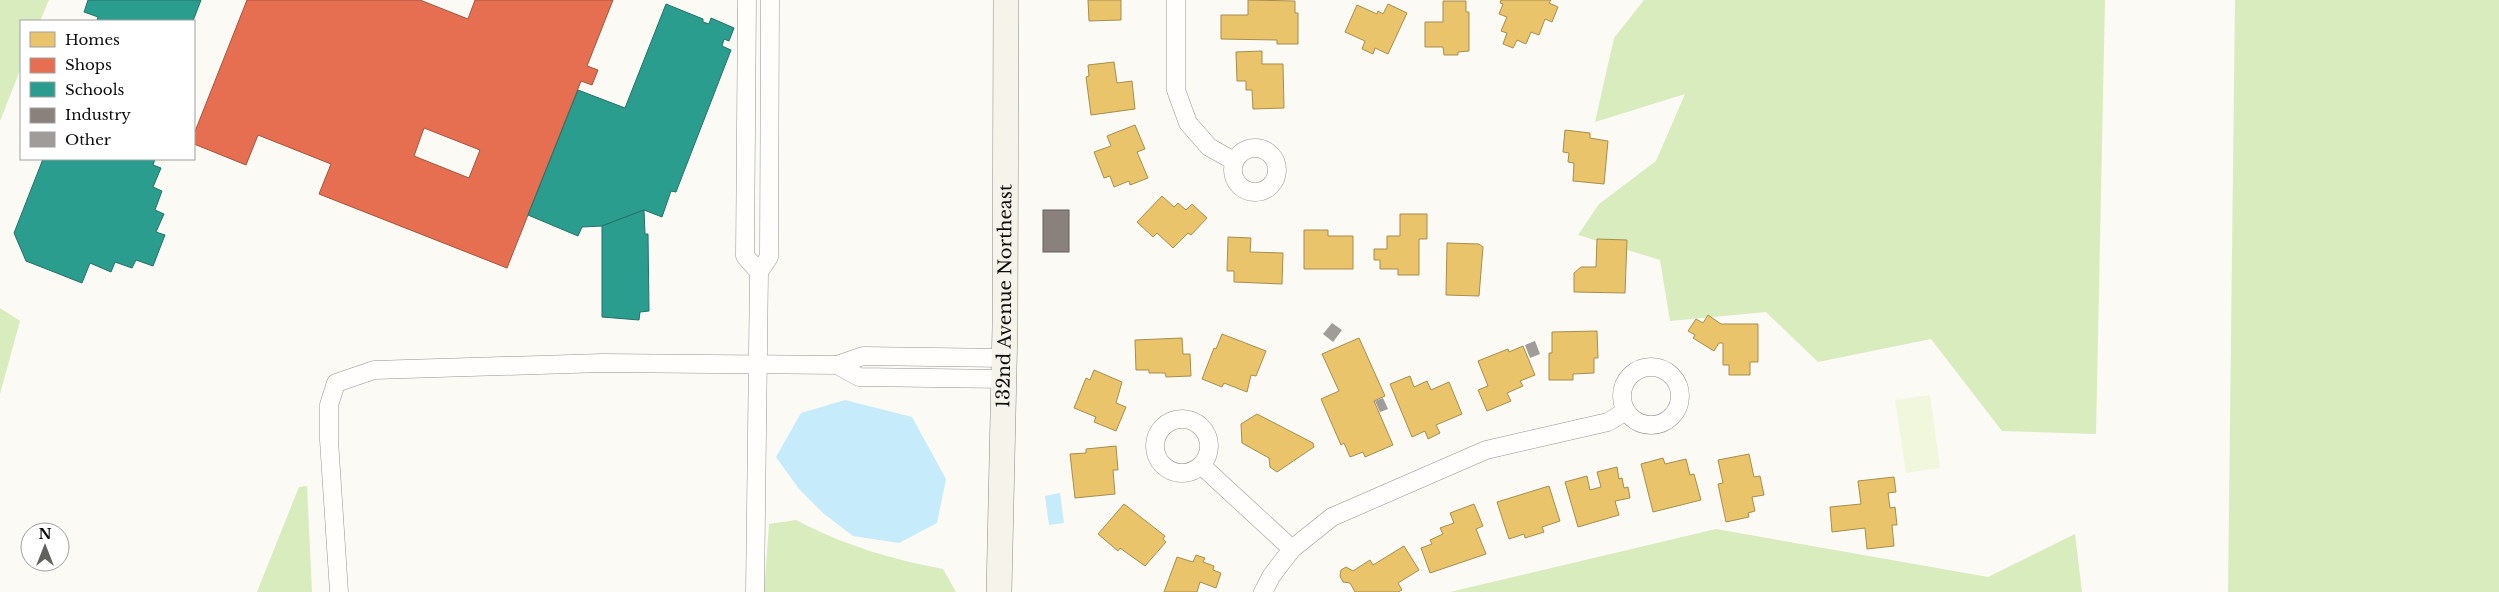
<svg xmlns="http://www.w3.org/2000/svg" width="2499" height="592" font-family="'Libre Baskerville',serif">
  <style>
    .forest { fill: #d8ecbe }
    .pitch { fill: #f1f7dc }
    .water { fill: #c6ebfa }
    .homes { fill: #e9c46a; stroke: #a78d4e }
    .shops { fill: #e76f51; stroke: #a6523d; fill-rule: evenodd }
    .schools { fill: #2a9d8f; stroke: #227268 }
    .industry { fill: #8a817c; stroke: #655e5b }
    .building { fill: #9f9c99 }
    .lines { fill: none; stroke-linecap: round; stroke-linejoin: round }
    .street-casing { stroke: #959492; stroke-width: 19 }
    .secondary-casing { stroke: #8c8b88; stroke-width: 26 }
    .street { stroke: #fffefd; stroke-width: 18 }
    .secondary { stroke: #f5f3ea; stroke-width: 25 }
    .labels { text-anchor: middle; stroke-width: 5; stroke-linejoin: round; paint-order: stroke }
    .street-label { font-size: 18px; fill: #0e0e0e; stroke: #fff }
  </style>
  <rect width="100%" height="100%" fill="#fcfaf4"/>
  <g class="forest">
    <path d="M0,0H49L40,21H21V68L0,121Z"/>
    <path d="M1644,0H2105L2096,434L2002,431L1931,339L1818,362L1766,312L1670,321L1660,260L1578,235L1599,204L1656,161L1685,94L1595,122L1614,38Z"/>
    <path d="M2235,0H2499V592H2228Z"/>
    <path d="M0,308L20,321L0,394Z"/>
    <path d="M307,486L312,592H257L299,487Z"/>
    <path d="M796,520C843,545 891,559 943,569L956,592H764L769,524Z"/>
    <path d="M1716,529L1988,577L2075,534L2082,592H1450Z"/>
  </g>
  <path class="pitch" d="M1930,395L1940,468L1906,473L1895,400Z"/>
  <g class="water">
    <path d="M845,400L912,417L946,479L937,523L899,543L853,536L823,513L799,489L776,457L801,413Z"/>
    <path d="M1060,493L1064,523L1049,525L1045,496Z"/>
  </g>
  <g class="homes">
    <path d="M1088,0H1121V20L1089,21Z"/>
    <path d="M1248,0L1295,1V13H1298V44H1277V40L1221,39V15H1248Z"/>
    <path d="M1501,0H1551L1549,3L1558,7L1552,22L1545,19L1539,35L1531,32L1526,44L1517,40L1513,48L1503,44L1507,33L1501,31L1507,17L1499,14L1503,4L1500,3Z"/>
    <path d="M1443,1H1466V12H1469V51L1458,52V55H1444L1443,47H1425V22H1443Z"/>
    <path d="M1388,4L1407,13L1388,54L1375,48L1373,54L1362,49L1365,41L1345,32L1357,5L1377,14L1378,11L1383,14Z"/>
    <path d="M1262,51V64H1283L1284,108L1253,109L1252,90H1246V81H1237L1236,52Z"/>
    <path d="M1114,62L1117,83L1132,81L1135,109L1091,115L1086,77L1089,76L1088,65Z"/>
    <path d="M1135,125L1145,149L1137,152L1148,178L1130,185L1129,181L1114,187L1110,176L1104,178L1094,152L1111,146L1107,136Z"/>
    <path d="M1565,130L1590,133V138L1608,141L1604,184L1573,181L1574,163L1568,162L1569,153L1563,152Z"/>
    <path d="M1162,196L1174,207L1178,203L1186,210L1192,204L1207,218L1191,235L1188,233L1173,248L1157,233L1153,237L1137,222Z"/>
    <path d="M1400,214H1427V239H1419V275H1398V269H1380V260H1374V249H1387V236H1400Z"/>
    <path d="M1304,230H1328V236H1353V269H1304Z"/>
    <path d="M1228,237L1251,238L1250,252L1283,253L1282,284L1234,282V271H1227Z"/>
    <path d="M1597,239L1627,240L1625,293L1574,292V273L1581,267H1596Z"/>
    <path d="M1447,243L1479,244L1483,247L1479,296L1446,295Z"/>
    <path d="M1708,315L1721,324H1758V362H1750V375H1729V365H1723V343H1719L1714,351L1693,338L1695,335L1688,331L1696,319L1703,323Z"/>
    <path d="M1597,331L1598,358H1594V373L1573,374V380H1549V353H1552V332Z"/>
    <path d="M1222,334L1266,351L1256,376L1251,375L1247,392L1224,383L1222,387L1202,379L1214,348L1216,349Z"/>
    <path d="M1182,338L1183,354H1190L1191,376L1166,377L1165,373H1149V370H1136L1135,340Z"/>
    <path d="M1359,338L1385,396L1374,401L1393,445L1365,457L1363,452L1350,457L1344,443L1341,445L1321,399L1339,391L1322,354Z"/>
    <path d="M1523,346L1535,375L1520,381L1523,386L1507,393L1511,401L1487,411L1478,390L1488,386L1478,361L1508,349L1509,352Z"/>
    <path d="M1094,370L1122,382L1116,403L1126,407L1116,431L1094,422L1096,417L1074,408L1086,378L1090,380Z"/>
    <path d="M1410,376L1414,387L1427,381L1431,390L1449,382L1462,414L1436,425L1440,433L1428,439L1425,431L1412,437L1390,384Z"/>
    <path d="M1257,414L1313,443L1314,447L1277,472L1270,467L1269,458L1242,443L1241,424Z"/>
    <path d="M1116,446L1118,470H1113L1115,494L1075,498L1070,454L1086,453V449Z"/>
    <path d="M1749,454L1754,477L1760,476L1764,495L1752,497L1755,511L1748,513L1749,517L1726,522L1718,484L1723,483L1718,460Z"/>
    <path d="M1663,458L1665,464L1686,459L1690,475L1694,474L1701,500L1653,512L1641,464Z"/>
    <path d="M1617,467L1619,479L1622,478L1624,488L1628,487L1630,498L1615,501L1619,515L1578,527L1565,482L1587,476L1590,490L1601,487L1597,472Z"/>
    <path d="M1894,477L1896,492L1888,493L1890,508L1895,507L1897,525H1892L1894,546L1867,549L1865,528L1832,532L1830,507L1861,504L1858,481Z"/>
    <path d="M1549,486L1560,521L1542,527L1544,532L1525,538L1524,534L1509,539L1497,502Z"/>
    <path d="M1124,504L1165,536L1163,539L1166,542L1145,566L1120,548L1118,551L1098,534Z"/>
    <path d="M1474,504L1483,526L1476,529L1486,554L1430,573L1421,548L1432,544L1430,540L1443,534L1440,528L1454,523L1450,513Z"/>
    <path d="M1404,546L1419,570L1398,583L1402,590L1398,592H1355L1350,583L1343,582L1340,576L1341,570L1346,567L1353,571L1370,560L1373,565Z"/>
    <path d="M1196,555L1205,558L1203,562L1214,566L1213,570L1221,573L1216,588L1200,582L1197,592H1164L1177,557L1193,562Z"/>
  </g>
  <path class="shops" d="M247,0H420L468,19L475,0H613L587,66L598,70L592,85L581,81L507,268L319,194L331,164L258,135L246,165L194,144V134ZM424,128L480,150L469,178L414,156Z"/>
  <g class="schools">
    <path d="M88,0H201L193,21H97L98,17L84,12Z"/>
    <path d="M666,4L703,19V22L709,24L711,18L734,28L729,41L724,39L722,46L731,50L676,192L671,191L662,217L644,210L602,226L582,227L578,236L528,215L578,90L625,108Z"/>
    <path d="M43,159H155L153,165L161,168L153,187L162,191L155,210L164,214L156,232L165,235L153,266L136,260L132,268L115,262L111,272L90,263L82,283L26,261L14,233Z"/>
    <path d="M644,210L645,234H648L649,311L640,312L639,320L602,317V226Z"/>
  </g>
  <rect class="industry" x="1043" y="210" width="26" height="42"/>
  <g class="building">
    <path d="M1332,323L1342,330L1333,342L1323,334Z"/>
    <path d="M1535,341L1540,354L1530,358L1525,345Z"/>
    <path d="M1383,398L1388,409L1380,412L1375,401Z"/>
  </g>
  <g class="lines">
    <g class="street-casing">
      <g id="street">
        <path d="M747,0L745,256L759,272"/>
        <path d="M1176,0V90L1188,123L1209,147L1234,161"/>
        <circle cx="1255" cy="170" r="22"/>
        <circle cx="1651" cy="396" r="29"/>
        <path d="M1004,379L859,377L837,365L863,356L1004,358"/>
        <circle cx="1182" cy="446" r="27"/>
        <path d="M1202,466L1292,549L1332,517L1486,450L1608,422L1626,411"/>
        <path d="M339,592L329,440V405L336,383L374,370L602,363L837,365"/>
        <path d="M755,592L759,272L769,257L770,0"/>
        <path d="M1263,592L1272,575L1292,549"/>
      </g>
    </g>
    <g class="secondary-casing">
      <g id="secondary">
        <path id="s1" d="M999,592L1005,326L1006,0"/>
      </g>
    </g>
    <use href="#street" class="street"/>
    <use href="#secondary" class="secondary"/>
  </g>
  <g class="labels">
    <g class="street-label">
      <text dy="6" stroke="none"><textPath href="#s1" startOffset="296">132nd Avenue Northeast</textPath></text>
    </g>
  </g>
  <rect x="20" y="20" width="175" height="140" fill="#ffffff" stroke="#9f9f9f"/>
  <rect x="30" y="32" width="25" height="15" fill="#e9c46a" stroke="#9f9f9f"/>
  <text x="65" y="45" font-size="15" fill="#0e0e0e">Homes</text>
  <rect x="30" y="58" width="25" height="15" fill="#e76f51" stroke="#9f9f9f"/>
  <text x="65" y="70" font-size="15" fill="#0e0e0e">Shops</text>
  <rect x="30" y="82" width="25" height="15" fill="#2a9d8f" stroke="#9f9f9f"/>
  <text x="65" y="95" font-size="15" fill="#0e0e0e">Schools</text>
  <rect x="30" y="108" width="25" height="15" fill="#8a817c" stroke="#9f9f9f"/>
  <text x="65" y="120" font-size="15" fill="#0e0e0e">Industry</text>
  <rect x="30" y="132" width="25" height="15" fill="#9f9c99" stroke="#9f9f9f"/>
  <text x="65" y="145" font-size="15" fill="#0e0e0e">Other</text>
  <g transform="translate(45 547)"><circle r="24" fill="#ffffff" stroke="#9f9f9f"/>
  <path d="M0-4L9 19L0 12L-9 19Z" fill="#61615e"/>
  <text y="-8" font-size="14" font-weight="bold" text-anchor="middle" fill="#0e0e0e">N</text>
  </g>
</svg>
